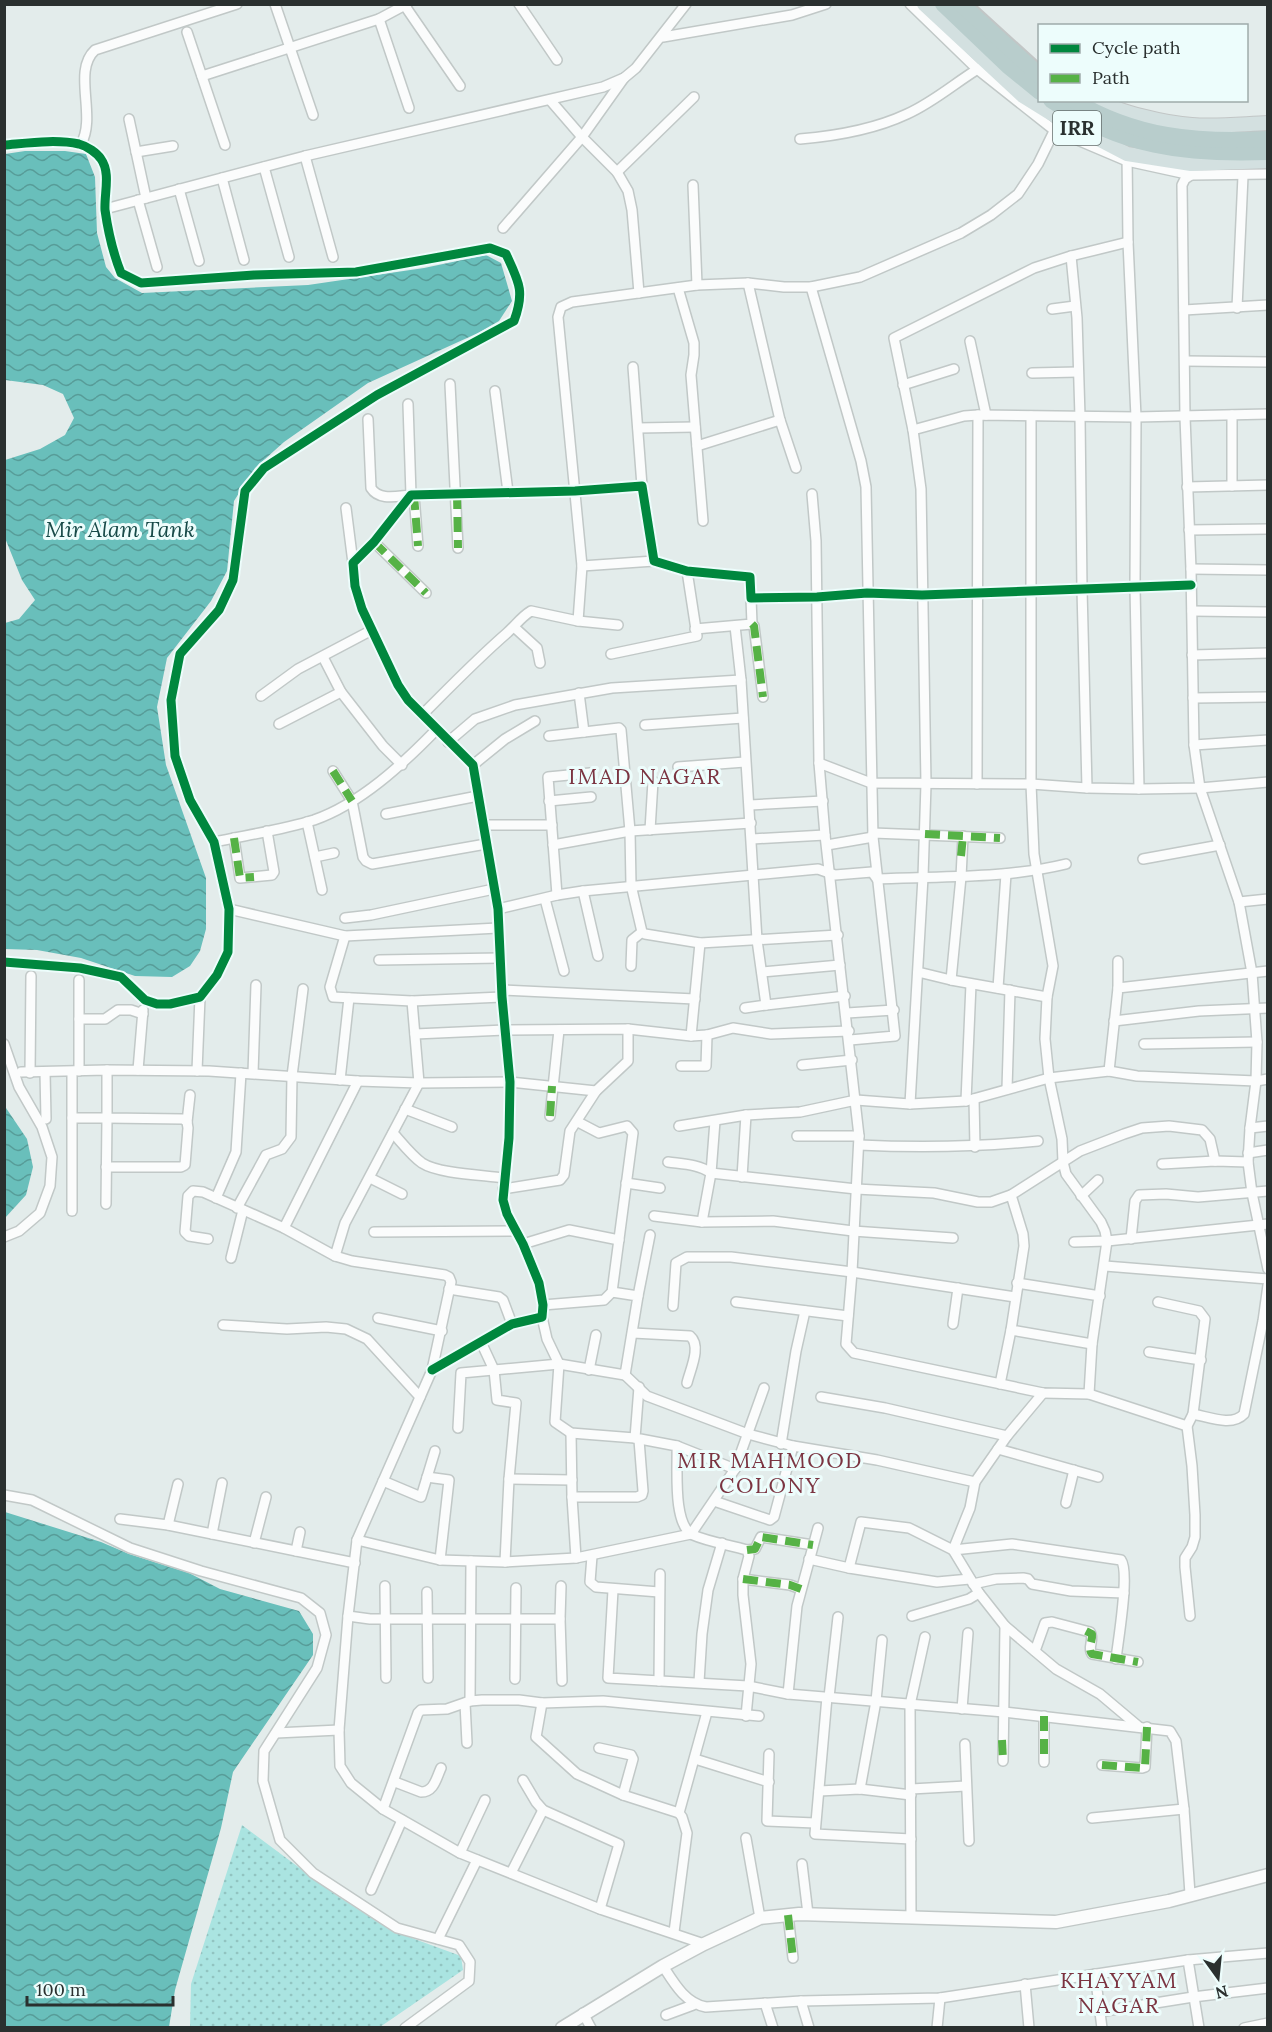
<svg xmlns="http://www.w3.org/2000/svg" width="1272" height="2032" font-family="Lora,serif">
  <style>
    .park { fill: url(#park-dots) }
    .water { fill: url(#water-waves) }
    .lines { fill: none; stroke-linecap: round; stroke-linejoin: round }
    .minor-casing { stroke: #c1c8c7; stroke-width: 12 }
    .secondary-casing { stroke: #c1c8c7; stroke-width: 15 }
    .primary-casing { stroke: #c2c6c6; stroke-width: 16 }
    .motorway-casing { stroke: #c2c6c6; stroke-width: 20 }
    .minor { stroke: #fbfcfc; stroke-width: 9 }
    .secondary { stroke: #fbfcfc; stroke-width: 12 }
    .primary { stroke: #d3e0e0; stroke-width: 14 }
    .motorway { stroke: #b8cdcc; stroke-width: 16 }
    .quiet { stroke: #56b246; stroke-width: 8; stroke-dasharray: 15 8; stroke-linecap: butt }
    .cycleway-casing { stroke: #edfdfc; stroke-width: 13 }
    .cycleway { stroke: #00873e; stroke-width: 9 }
    .labels { text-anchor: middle; stroke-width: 6; stroke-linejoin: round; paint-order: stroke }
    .shield { fill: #edfdfc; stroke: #646e6c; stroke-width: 1.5 }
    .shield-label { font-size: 20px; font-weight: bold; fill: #2a302f }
    .water-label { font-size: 22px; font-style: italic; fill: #174a48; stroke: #edfdfc }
    .neighbourhood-label { font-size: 22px; letter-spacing: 1.5px; fill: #7b3441; stroke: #edfdfc }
  </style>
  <defs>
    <pattern id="park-dots" width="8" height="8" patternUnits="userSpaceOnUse" patternTransform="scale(1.5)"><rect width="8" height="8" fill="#aae4e1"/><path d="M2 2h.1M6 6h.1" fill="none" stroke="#92c4c1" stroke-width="1.8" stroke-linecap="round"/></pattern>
    <pattern id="water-waves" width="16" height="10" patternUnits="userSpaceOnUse" patternTransform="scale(1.5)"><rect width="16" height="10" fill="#69bfbb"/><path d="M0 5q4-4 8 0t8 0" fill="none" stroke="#579c98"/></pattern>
  </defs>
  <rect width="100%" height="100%" fill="#e3eceb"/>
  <path class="park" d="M242,1825L336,1895L390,1930L461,1956L463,1970L380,2027L190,2028L191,1984Z"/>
  <g class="water">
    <path d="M25,151H65L86,154L95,177L97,233L106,267L115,278L142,293L308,285L424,268L486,255L501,263L512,301L499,321L478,333L368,383L284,442L255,468L234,501L227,571L211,601L167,658L157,707L166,765L206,878V929L200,951L190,966L172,977L135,976L81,958L37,950L5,949V623L19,619L35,600L22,580L5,538V460L40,449L65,435L74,418L63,394L43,385L5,380V154Z"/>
    <path d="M4,1105L27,1139L33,1167L26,1195L5,1218Z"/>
    <path d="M5,1512L101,1542L129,1554L189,1573L220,1589L299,1611L313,1634V1655L233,1772L221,1828L175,1990L169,2027H5Z"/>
  </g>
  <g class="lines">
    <g class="minor-casing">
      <g id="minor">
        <path d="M275,4L313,115"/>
        <path d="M519,4L557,60"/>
        <path d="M910,4L977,69L1054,130L1127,161L1191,175L1268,174"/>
        <path d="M405,6L460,86"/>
        <path d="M379,19L409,108"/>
        <path d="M187,32L225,145"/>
        <path d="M663,37L792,15L826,4"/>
        <path d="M202,76L379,19L407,4"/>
        <path d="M550,100L582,137L617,172L628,191L632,210L639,293"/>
        <path d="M129,119L146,198"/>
        <path d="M800,139C836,136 873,130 907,114C934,102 956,82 981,67"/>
        <path d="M81,144C97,116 72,71 95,50L237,4"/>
        <path d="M4,145C28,143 56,139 79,144C87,146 97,153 101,159C111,173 104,194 105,210C108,231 113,253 121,273L141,283L254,275L356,272L490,248L506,254C519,282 525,291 514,321L377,395L264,468L245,491L233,580L219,610L180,654L171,700L175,756L190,800L214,842L229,909L228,952L217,975L200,997L170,1004H157L145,1000L121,977L80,968L4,962"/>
        <path d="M136,152L173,146"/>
        <path d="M1127,154L1128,242L1136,417L1135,587L1139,789"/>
        <path d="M305,156L333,257"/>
        <path d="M264,167L289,257"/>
        <path d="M617,172L694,97"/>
        <path d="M1191,175L1185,179L1182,185L1185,417L1191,569L1194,745L1200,788L1239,902L1252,973L1257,1042L1256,1081L1250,1128L1248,1162L1252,1193L1268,1269"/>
        <path d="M222,178L244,260"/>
        <path d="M693,185L697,285"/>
        <path d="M179,189L199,261"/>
        <path d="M138,200L157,267"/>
        <path d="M105,209L305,156L603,87L624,78"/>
        <path d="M503,228L582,137L624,78L636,68L686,4"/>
        <path d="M1071,256L1077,318L1080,417L1082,589L1087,788"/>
        <path d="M748,283L780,420L796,468"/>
        <path d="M811,287L861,461L866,487L873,837L895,1036L850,1040"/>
        <path d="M678,288L694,343V355L691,375L703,521"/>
        <path d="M1237,308L1243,176"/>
        <path d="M1052,309L1075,306"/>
        <path d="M1184,310L1268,305"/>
        <path d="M970,341L986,415"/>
        <path d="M1185,361L1268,362"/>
        <path d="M633,367L642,486"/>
        <path d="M1032,373L1078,372"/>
        <path d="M450,384L458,548"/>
        <path d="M903,385L954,369"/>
        <path d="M495,391L508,492"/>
        <path d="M1031,416V784L1034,854L1053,966L1047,997L1045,1039L1049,1078L1062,1139L1063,1162L1066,1174L1101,1222L1105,1231L1107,1241L1092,1344L1089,1394"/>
        <path d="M368,419L371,488C379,501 397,496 411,495L408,404"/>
        <path d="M638,428L695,427"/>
        <path d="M913,430L964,416L978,415L1136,417L1268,414"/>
        <path d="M697,446L780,420"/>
        <path d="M1232,486V415"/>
        <path d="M1187,487L1268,485"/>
        <path d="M812,494L816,541L819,763L825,835L859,1136L852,1272L846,1344L854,1353L1043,1393L1089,1394L1187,1426"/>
        <path d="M414,495L418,546"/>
        <path d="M346,508L353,563"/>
        <path d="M1189,530L1268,529"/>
        <path d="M374,542L426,593"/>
        <path d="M582,566L654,561"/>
        <path d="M1191,569L1268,570"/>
        <path d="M1192,611L1268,612"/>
        <path d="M578,621L582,566L558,317L561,307L572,302L697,285L748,283L784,287H811L860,277L961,233L991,215L1018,194L1038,164L1060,119"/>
        <path d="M752,624L754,626L763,697"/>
        <path d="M735,626L741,680L757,940L766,1005L845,996"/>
        <path d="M514,627L537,648L540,663"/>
        <path d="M695,629L752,624L751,598"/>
        <path d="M611,654L697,636L687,571"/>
        <path d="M1192,655L1268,653"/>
        <path d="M323,657L341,692L383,746L402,765"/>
        <path d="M579,693L584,732"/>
        <path d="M261,696L298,669L372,630"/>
        <path d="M1193,698L1268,697"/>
        <path d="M422,715C450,687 477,659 507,633C516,625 521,617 531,611L578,621L618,625"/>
        <path d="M279,724L341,692"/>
        <path d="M645,725L743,718"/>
        <path d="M549,736L619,728L621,730L630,831L631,885L642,932L645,934L700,943L838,935"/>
        <path d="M448,742L475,719L515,705L612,688L741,680"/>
        <path d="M1194,745L1268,740"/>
        <path d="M819,763L871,783L1031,784L1087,788L1139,789L1200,788L1268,782"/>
        <path d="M473,765L505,739L535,721"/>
        <path d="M678,767L745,762"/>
        <path d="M333,771L352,801L363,857L366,861L372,864L486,844"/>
        <path d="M977,784L978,415"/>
        <path d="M549,801L591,797"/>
        <path d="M750,805L823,801"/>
        <path d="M386,814L478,796"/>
        <path d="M307,822L322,890"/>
        <path d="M483,825H552"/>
        <path d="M650,830L653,781"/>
        <path d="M873,833L1000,838"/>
        <path d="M234,838L240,878L272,875L274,872L267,831"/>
        <path d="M752,839L825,835"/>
        <path d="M214,842C247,835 282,830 314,820C360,804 403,764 436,730"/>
        <path d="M553,845L630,831L751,823"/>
        <path d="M827,845L873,837"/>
        <path d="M315,857L334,853"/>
        <path d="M1143,859L1220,845"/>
        <path d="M583,891L598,956"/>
        <path d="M557,895L548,777L590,773"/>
        <path d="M545,899L564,971"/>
        <path d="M1239,902L1268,899"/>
        <path d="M229,909L345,936L498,928"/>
        <path d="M498,909L557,895L583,891L818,869L835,875L872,872L877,879C941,876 1004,879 1066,864"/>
        <path d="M345,918L371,915L494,889"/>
        <path d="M345,936L330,987L333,997L412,1001L502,997"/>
        <path d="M379,960L500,958"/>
        <path d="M631,966L632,940L642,932"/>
        <path d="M762,972L840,965"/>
        <path d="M918,972L951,980L1047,997"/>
        <path d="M951,980L961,877L963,836"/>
        <path d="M998,988L1006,874"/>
        <path d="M1118,988V961"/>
        <path d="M502,990L695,999"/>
        <path d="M745,1008L766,1005"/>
        <path d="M847,1013L894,1010"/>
        <path d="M79,1019H105L118,1010H131L143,1014"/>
        <path d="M1114,1021L1199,1011L1268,1008"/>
        <path d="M415,1034L505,1030L628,1029L691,1036L707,1035L733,1028L771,1034L849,1031"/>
        <path d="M691,1036L700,943"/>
        <path d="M4,1044L19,1087L42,1127L52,1157L50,1186L40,1213L19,1231L4,1237"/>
        <path d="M1144,1044L1257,1042"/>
        <path d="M802,1065L852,1060"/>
        <path d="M681,1066H706L707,1035"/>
        <path d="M138,1070L143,1010"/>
        <path d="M79,1071V980"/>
        <path d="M197,1071L200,997"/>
        <path d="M1109,1071L1118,988L1268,971"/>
        <path d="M21,1072L107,1070L209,1071L358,1081L419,1083L510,1082L596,1091"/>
        <path d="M45,1072L46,1119"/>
        <path d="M30,1073L31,976"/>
        <path d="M253,1073L256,985"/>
        <path d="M340,1080L349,998"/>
        <path d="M1007,1089L1010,990"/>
        <path d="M974,1099L975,1147"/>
        <path d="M966,1101L971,984"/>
        <path d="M910,1104L923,877L926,784L921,489L913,430L894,338L1034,268L1071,256L1128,242"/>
        <path d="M405,1109L452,1127"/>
        <path d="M550,1116L559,1030"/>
        <path d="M72,1118H107L106,1204"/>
        <path d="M715,1121L711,1173L856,1189L934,1193L978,1202H991L1011,1195L1080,1151L1124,1134L1142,1128L1169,1126L1202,1130L1210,1139L1215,1161"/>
        <path d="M187,1122L190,1095"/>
        <path d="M679,1126L746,1115L800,1112L856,1100L910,1104L966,1101L1049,1078L1109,1071L1137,1076L1256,1081L1268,1079"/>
        <path d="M1250,1128L1268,1126"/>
        <path d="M393,1133C402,1143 411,1155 422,1163C439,1174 484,1175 504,1178"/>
        <path d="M797,1136H859"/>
        <path d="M859,1145C919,1148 978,1147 1038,1141"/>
        <path d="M1248,1153L1268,1150"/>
        <path d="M668,1162C682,1164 699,1164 711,1173L702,1222"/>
        <path d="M1162,1164L1215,1161L1248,1162"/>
        <path d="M106,1167H181L185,1165L188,1128L187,1122L183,1119L107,1118V1070"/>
        <path d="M742,1177L746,1115"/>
        <path d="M370,1178L402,1194"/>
        <path d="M626,1183L660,1188"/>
        <path d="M503,1189L560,1180L564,1175L570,1131L596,1091L628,1061V1029"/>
        <path d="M1081,1196L1098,1180"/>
        <path d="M216,1198L236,1152L241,1073"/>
        <path d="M237,1208L266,1155L282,1149L291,1137L292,1076L303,989"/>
        <path d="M72,1211V1072"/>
        <path d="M654,1216L702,1222L773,1221L853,1231L953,1238"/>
        <path d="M284,1228L358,1081"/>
        <path d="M374,1232L516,1231"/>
        <path d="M208,1239L189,1236L185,1232L188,1196L193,1191L203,1192L284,1228L335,1256L352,1261L445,1275L449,1277L451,1282L432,1370L357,1540L348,1616L339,1730L340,1766L351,1783L383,1809L460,1853L600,1909L704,1944"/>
        <path d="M1131,1239L1135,1201L1139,1195L1166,1194L1198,1197L1268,1191"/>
        <path d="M1074,1242L1107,1241L1268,1224"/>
        <path d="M523,1244L569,1230L619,1240"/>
        <path d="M335,1256L345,1223L419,1083L412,1001"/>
        <path d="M231,1258L243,1210"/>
        <path d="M1105,1266L1268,1279"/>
        <path d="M1017,1283L1100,1296"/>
        <path d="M449,1289L499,1297L503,1300L512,1324"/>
        <path d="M638,1296L650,1235"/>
        <path d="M736,1302L848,1316"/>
        <path d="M1158,1302L1199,1311L1205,1319L1193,1414L1187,1426L1192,1466L1195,1515V1537L1192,1547L1185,1558V1567L1190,1616"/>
        <path d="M543,1305L604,1300L612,1292L633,1133L627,1126L599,1133L578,1122"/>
        <path d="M673,1306L676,1263L687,1257H731L852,1272L1015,1297"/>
        <path d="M542,1317L547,1339L559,1364L555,1422L571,1433L635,1438"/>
        <path d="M378,1318L442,1331"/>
        <path d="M953,1324L958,1288"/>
        <path d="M223,1325L287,1329L326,1327L346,1329L367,1339L420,1397"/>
        <path d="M1011,1330L1092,1344"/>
        <path d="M633,1333L690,1336C702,1346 690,1370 687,1383"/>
        <path d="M481,1342L494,1370L497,1400L516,1403L509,1479L505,1562"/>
        <path d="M1149,1352L1201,1360"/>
        <path d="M432,1370L512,1324L542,1317L543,1305L539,1283L523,1244L507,1214L503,1200L509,1138L510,1082L502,997L498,909L473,765L408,700L398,685L362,609L355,586L353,563L374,542L411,495L575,491L642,486L654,561L687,571L750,577L751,598L817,597L867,593L922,595L1191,585"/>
        <path d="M589,1370L596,1335"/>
        <path d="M625,1375L647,1396L748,1434L793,1446L877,1460L975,1482"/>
        <path d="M1000,1384L1011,1330L1024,1246L1023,1234L1011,1195"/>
        <path d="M639,1387L635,1438L677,1446C678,1466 672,1525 693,1535C709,1542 730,1545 747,1550L749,1556L743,1579V1595L751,1664L746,1716"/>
        <path d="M1043,1393L1007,1436L975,1482L970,1508L953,1550L979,1593L1005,1626L1056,1669L1100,1694L1138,1726"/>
        <path d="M821,1397L885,1408L1007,1436"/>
        <path d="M1193,1414C1209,1417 1232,1427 1244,1414L1263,1321L1268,1285"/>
        <path d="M458,1428L461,1373L559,1364L625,1375L638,1296L612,1292"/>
        <path d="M571,1433L572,1497L576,1558"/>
        <path d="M781,1444L796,1351L805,1311"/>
        <path d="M677,1446L735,1469"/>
        <path d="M998,1449L1098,1477"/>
        <path d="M427,1477L449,1480L440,1560"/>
        <path d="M509,1479L572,1480"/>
        <path d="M383,1481L421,1497L435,1451"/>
        <path d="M4,1495L32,1500L130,1548L201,1571L301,1598L320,1613L326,1635L317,1668L264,1751L263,1781L280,1840L313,1873L397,1928L459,1945L470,1962L469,1981L405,2028"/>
        <path d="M572,1497H637L642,1495L643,1491L639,1440"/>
        <path d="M714,1501L770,1520L774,1517L793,1446"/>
        <path d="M1066,1503L1074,1470"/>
        <path d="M120,1519L168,1525L355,1563"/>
        <path d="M168,1525L178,1484"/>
        <path d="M212,1534L222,1483"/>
        <path d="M357,1540L440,1560L505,1562L576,1558L691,1534L735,1469L764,1388"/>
        <path d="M254,1543L266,1497"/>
        <path d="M747,1550L755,1549L761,1537L813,1545"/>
        <path d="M296,1551L300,1532"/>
        <path d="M592,1556L590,1582L596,1587L659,1592"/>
        <path d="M809,1559L849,1568L861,1522L909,1528L953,1550L1012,1544L1121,1560C1130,1572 1118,1641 1116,1659"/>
        <path d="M849,1568L937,1582L970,1579"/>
        <path d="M743,1579L790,1585L801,1589"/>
        <path d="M973,1584L996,1579L1023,1578L1028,1579L1032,1584L1071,1591L1124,1593"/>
        <path d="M385,1586L386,1678"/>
        <path d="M613,1590L608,1678L748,1686L788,1694L1004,1712L1170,1731L1176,1741L1184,1809L1190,1894"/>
        <path d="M427,1592L428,1678"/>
        <path d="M348,1616L370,1619H560L562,1681"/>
        <path d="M912,1616L969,1599L979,1593"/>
        <path d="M560,1619L561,1586"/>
        <path d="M1035,1651L1045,1623L1052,1622L1090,1632C1095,1640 1087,1647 1092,1654L1138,1662"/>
        <path d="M515,1679L516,1588"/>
        <path d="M659,1681L660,1574"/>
        <path d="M699,1682L702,1634L708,1590L722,1543"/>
        <path d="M788,1694L797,1606L818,1528"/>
        <path d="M827,1697L815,1834L911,1839"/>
        <path d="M829,1697L838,1617"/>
        <path d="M470,1701L471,1561"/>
        <path d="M465,1703L467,1743"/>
        <path d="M542,1703L536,1737L577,1774L623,1795L679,1813"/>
        <path d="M962,1709L968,1633"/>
        <path d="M1044,1716V1762"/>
        <path d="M276,1733L339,1730"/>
        <path d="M965,1744L969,1841"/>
        <path d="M599,1748L631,1755L633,1759L623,1795"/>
        <path d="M769,1754L767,1821L815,1823"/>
        <path d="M695,1759L769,1782"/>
        <path d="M1003,1761L1005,1626"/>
        <path d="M1102,1765L1142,1768L1145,1767L1147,1727"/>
        <path d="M523,1780L536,1802L543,1810L619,1844L600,1909"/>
        <path d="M395,1782L421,1792C434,1792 436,1779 441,1768"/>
        <path d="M860,1789L876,1701L882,1640"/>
        <path d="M911,1789L966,1786"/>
        <path d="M819,1791L860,1789L911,1795"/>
        <path d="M383,1809L418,1713L421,1710L447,1709L470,1701L482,1700H519L542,1703L603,1701L759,1716"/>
        <path d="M1092,1818L1184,1809"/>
        <path d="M746,1838L760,1918"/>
        <path d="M460,1853L485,1800"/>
        <path d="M802,1864L808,1914"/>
        <path d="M511,1873L543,1810"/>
        <path d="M371,1890L402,1820"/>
        <path d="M788,1915L793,1958"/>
        <path d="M911,1916L910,1705L925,1637"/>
        <path d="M674,1932L687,1833L682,1817L679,1813L707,1712"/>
        <path d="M438,1939L477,1860"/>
        <path d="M1188,1960L1199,2028"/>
        <path d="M663,1966C674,1983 685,2003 706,2007L801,2001L940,1998L1188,1960L1268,1953"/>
        <path d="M1095,1974L1102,2028"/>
        <path d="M1025,1984L1029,2028"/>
        <path d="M801,2001L809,2028"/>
        <path d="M765,2003L773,2028"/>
        <path d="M1099,2012L1193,1997L1268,1988"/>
        <path d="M583,2013L591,2028"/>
        <path d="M666,2015L693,2005"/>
        <path d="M937,2028L940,1998"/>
        <path d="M1244,2028L1268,2023"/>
      </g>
    </g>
    <g class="secondary-casing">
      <path id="secondary" d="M562,2028L663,1966L704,1944L760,1918L799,1914L1056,1922L1169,1901L1268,1875"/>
    </g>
    <g class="primary-casing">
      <g id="primary">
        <path d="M924,4L1023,96L1060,119L1127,154L1191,164L1268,161"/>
        <path d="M1097,100C1118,112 1168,124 1192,125C1217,127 1243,124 1268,123"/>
      </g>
    </g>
    <g class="motorway-casing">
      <g id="motorway">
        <path d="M943,4L1008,66L1040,92"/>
        <path d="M961,4L1040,76"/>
        <path d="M1051,100C1122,147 1184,155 1268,152"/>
        <path d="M1073,100C1135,137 1196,143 1268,139"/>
      </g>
    </g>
    <use href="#minor" class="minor"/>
    <use href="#secondary" class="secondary"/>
    <use href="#primary" class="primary"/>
    <use href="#motorway" class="motorway"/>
    <g class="quiet">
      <path d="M457,494L458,548"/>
      <path d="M414,495L418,546"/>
      <path d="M374,542L426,593"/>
      <path d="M752,624L754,626L763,697"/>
      <path d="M333,771L352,801"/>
      <path d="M925,834L1000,838"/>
      <path d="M234,838L240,878L254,877"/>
      <path d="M961,856L963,836"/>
      <path d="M550,1116L552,1086"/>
      <path d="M747,1550L755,1549L761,1537L813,1545"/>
      <path d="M743,1579L790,1585L801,1589"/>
      <path d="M1086,1631L1092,1634C1093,1641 1087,1648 1092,1654L1138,1662"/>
      <path d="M1044,1716V1762"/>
      <path d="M1002,1740L1003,1761"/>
      <path d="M1102,1765L1142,1768L1145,1767L1147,1727"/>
      <path d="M788,1915L793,1958"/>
    </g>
    <g class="cycleway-casing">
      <g id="cycleway">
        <path d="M4,145C28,143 56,139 79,144C87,146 97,153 101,159C111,173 104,194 105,210C108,231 113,253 121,273L141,283L254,275L356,272L490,248L506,254C519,282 525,291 514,321L377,395L264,468L245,491L233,580L219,610L180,654L171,700L175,756L190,800L214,842L229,909L228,952L217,975L200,997L170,1004H157L145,1000L121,977L80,968L4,962"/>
        <path d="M432,1370L512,1324L542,1317L543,1305L539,1283L523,1244L507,1214L503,1200L509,1138L510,1082L502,997L498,909L473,765L408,700L398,685L362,609L355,586L353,563L374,542L411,495L575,491L642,486L654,561L687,571L750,577L751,598L817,597L867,593L922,595L1191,585"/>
      </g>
    </g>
    <use href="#cycleway" class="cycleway"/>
  </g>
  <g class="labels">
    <rect class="shield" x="1053" y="111" width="48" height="34" rx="4.5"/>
    <g class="shield-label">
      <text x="1077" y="135">IRR</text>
    </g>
    <g class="water-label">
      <text x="120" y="537">Mir Alam Tank</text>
    </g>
    <g class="neighbourhood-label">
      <text x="645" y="784">IMAD NAGAR</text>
      <text x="770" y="1468">MIR MAHMOOD<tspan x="770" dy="25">COLONY</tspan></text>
      <text x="1119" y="1988">KHAYYAM<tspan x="1119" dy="25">NAGAR</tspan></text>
    </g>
  </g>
  <rect width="1272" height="2032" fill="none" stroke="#2a302f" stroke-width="12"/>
  <rect x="1038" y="24" width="210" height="78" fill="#edfdfc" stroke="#9fabaa" stroke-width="1.5"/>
  <rect x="1050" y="44" width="30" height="9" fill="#00873e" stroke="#9fabaa" stroke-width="1.5"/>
  <text x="1092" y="54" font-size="18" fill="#2a302f">Cycle path</text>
  <rect x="1050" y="74" width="30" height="9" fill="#56b246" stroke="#9fabaa" stroke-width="1.5"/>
  <text x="1092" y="84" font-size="18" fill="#2a302f">Path</text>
  <g transform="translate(1218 1978) rotate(165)" stroke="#edfdfc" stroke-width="4.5" paint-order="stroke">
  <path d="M0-4.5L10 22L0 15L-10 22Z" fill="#2a302f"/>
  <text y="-9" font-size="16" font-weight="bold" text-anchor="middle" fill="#2a302f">N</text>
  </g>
  <path d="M27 1996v9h146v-9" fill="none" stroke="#2a302f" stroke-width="3"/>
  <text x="36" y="1996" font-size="18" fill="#2a302f" stroke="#edfdfc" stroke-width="4.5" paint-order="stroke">100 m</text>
</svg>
